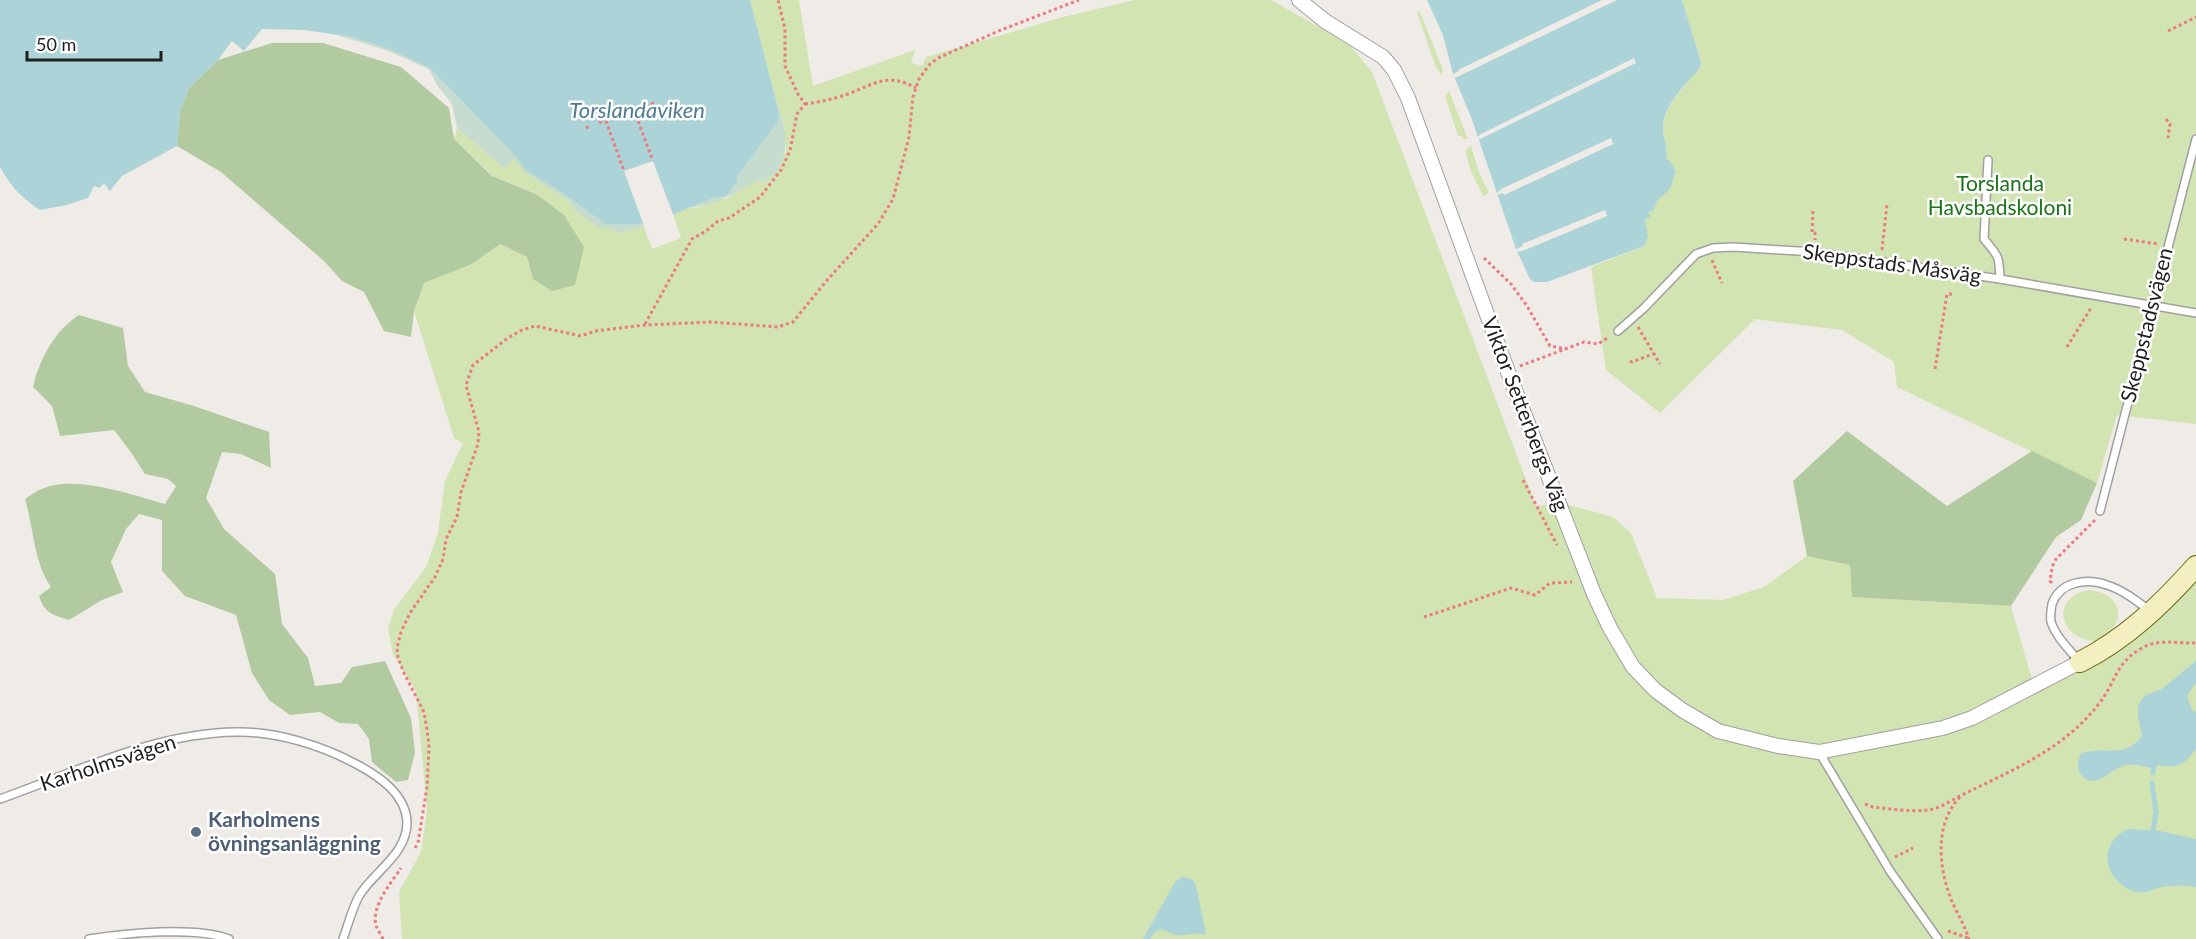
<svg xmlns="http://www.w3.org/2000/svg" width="2196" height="939" font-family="Lato,sans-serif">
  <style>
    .grass { fill: #d1e4b2 }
    .forest { fill: #b2caa0 }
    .wetland { fill: #c5dcce }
    .water { fill: #acd4d8 }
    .pier { fill: #efebe7 }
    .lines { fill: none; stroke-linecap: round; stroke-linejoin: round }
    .stream { stroke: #acd4d8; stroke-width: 5 }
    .lane-casing { stroke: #a0a0a0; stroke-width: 10 }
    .street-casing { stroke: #a0a0a0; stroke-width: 16 }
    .secondary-casing { stroke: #6d6b10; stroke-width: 22 }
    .path { stroke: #ec7b7e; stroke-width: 3; stroke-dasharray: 3 3; stroke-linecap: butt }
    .lane { stroke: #fff; stroke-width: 7 }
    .street { stroke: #fff; stroke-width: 14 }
    .secondary { stroke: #f4efc0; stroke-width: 20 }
    .service-dot { fill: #5c6f8a; stroke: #fff; stroke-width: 2 }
    .labels { text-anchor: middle; stroke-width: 5; stroke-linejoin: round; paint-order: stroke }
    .park-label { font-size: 21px; fill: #1b7417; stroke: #fff }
    .street-label { font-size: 21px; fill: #1f1f1f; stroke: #fff }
    .service-label { font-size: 21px; font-weight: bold; fill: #4e5e75; stroke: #fff; text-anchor: start }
    .water-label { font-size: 22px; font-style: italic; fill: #4e7c97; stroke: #fff }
  </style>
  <rect width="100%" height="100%" fill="#efebe7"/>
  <g class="grass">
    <path d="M750,0H799L813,86L915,50L911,63L922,66L926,57L1063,17L1135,0H1271L1349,44L1372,72L1536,506L1561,503L1613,517L1631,533L1657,598L1723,600L1764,587L1807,556L1850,565L1853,597L2011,606L2032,680L2093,648L2142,612L2189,560L2196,561V939H402L399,892L421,852L427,810L416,691L393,654L388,628L394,610L426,567L438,533L445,481L463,443L454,438L414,311L424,283L472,264L500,244L527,257L533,279L537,194L493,176L454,139L457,128L505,169L514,157L523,171L568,201L576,211L618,233L644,227L652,249L681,238L672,211L700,207L715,200L725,199L754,182L765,181L786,151L784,123L778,108Z"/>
    <path d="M1682,0H2196V424L2117,415L2097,483L1897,387L1894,362L1842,330L1755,319L1660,413L1606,370L1591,267L1644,246L1645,219L1648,211L1654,210L1657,201L1670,189L1676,171L1670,161L1666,158C1669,148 1663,139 1663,129C1662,109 1687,83 1700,68L1701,62Z"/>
    <path d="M1417,12H1420L1443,70L1441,75L1435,65Z"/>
    <path d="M1449,91L1468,139H1464L1462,136H1458L1445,96Z"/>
    <path d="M1471,146L1479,172L1489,193L1483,196L1470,169L1466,152V149Z"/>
    <path d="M2091,590C2127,596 2126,627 2096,641C2056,639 2051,594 2091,590Z"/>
  </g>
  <g class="forest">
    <path d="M272,43H323L401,67L449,108L454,139L492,176L536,194L564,215L584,247L575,285L552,291L533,279L527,257L500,244L472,264L424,283L414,311L411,337L384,331L364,292L342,281L324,261L221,172L177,146L180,111L189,88L218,60Z"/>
    <path d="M79,315L123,328L128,366L145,392L194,406L269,432L271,468L241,454L222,452L206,498L224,529L275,574L282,624L308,658L315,686L341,683L352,667L385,661L411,718L415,753L408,780L396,782L372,762L369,739L358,724L339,723L320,712L290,715L269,700L252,673L236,615L185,596L162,571V520L139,514L126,529L111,562L123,592L102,600L69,620C53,615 44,613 39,596L51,587C33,560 34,529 25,499C31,495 36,491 42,489C74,474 133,495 165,504L176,486L168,479L145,474L130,451L114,430L60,436L52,406L33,387C39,360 55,330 79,315Z"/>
    <path d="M1847,431L1947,506L2032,451L2097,483L2081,520L2056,537L2011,606L1852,597L1850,565L1807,556L1793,481Z"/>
  </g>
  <g class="wetland">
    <path d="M364,26L632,196L644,227L618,233L608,228H599L576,211L568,201L523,171L514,158L505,169L457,128L452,104L437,85L429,69L386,50L317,29Z"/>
    <path d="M773,106L778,108C789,129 790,168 766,180C762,182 757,180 753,183C731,196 710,207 684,208Z"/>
  </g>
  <g class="water">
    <path d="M0,0H750L778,108L779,120L737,176V182L726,196L713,198L669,216L639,224H606L561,192L525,169L513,153L430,68L390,49L353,37L304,30L262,29L244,51L232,41L218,60L189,88L180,111L177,146L122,176L110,191L104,183L100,188L94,186L88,198L67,205L40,210C20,196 12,188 0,167Z"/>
    <path d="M1427,0H1682L1701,62L1700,68C1686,84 1662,107 1663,129C1663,139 1669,148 1666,158L1670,161L1676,171L1670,189L1657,201L1654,210L1648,212L1651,217L1645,219L1648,237L1644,246L1547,282H1534L1530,279L1516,249L1471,117L1453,74L1443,35Z"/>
    <path d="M2196,661V683L2187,696L2192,710L2196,712V749C2184,765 2178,769 2158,765L2155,768C2146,768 2136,763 2126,765C2110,768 2094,794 2080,773C2076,767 2078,760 2081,754C2101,744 2123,761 2142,736L2138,716V707L2141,700L2146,695L2162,689Z"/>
    <path d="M2128,829L2160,831L2196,839V887C2184,885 2170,885 2158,888C2151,890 2144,894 2136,892C2104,882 2096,844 2128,829Z"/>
    <path d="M1182,877C1187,878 1192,878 1195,883C1197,886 1204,926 1206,933L1205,935C1195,931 1186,937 1175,935C1169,933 1163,927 1156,931C1154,933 1152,937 1150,939H1143L1175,882Z"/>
  </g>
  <g class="pier">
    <path d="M1602,0H1617L1455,78L1453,74L1459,71L1458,70Z"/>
    <path d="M1634,58L1636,63L1478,140L1476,138L1481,134Z"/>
    <path d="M1611,138L1613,144L1504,195L1503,193L1498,195L1497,193L1501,189Z"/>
    <path d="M653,161L674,217L644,226L624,171Z"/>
    <path d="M1605,210L1607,216L1525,250L1518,252L1516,249L1523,246L1522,244Z"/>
  </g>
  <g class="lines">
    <g class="stream">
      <path d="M2153,773L2154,768"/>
      <path d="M2152,783L2156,812L2153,831"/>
    </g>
    <g class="lane-casing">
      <g id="lane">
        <path d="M1988,160L1984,239C1999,257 1999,255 2000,279"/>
        <path d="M1618,331L1644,308L1696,254L1713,248L1733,247L1814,252L2000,279L2196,313"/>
        <path d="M2100,511L2196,139"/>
        <path d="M2078,660C2068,648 2056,637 2051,622C2050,617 2051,610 2052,604C2060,581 2087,578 2107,585C2123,590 2137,601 2150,611"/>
        <path d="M1819,752L1890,871L1938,939"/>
        <path d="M0,799C76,772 154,733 236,732C277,731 323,746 358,765C380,777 405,794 407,821C408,854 374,871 359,896C352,909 348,925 343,939"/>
        <path d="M89,939C125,933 196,926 229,939"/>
      </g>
    </g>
    <g class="street-casing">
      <path id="street" d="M1299,0L1325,21L1383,57L1394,70L1408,98L1508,372L1594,594L1610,628L1633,667L1655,690L1682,710L1718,731L1778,746L1819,752L1943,728L1972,718L2080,662"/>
    </g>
    <g class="secondary-casing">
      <path id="secondary" d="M2080,662C2126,639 2162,604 2196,566"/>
    </g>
    <g class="path">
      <path d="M2168,31L2196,17"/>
      <path d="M652,102L653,106"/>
      <path d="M805,104C820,102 834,99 848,94C875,84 887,72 916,88"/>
      <path d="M634,110L653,161"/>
      <path d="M2166,119L2170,124L2168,138"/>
      <path d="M600,121L602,126"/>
      <path d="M606,121L624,171"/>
      <path d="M587,126L588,130"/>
      <path d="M1813,211L1812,233H1815V240"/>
      <path d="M2124,239L2158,244"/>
      <path d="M1882,250L1887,204"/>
      <path d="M1484,258L1511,284L1527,306L1550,346L1566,349"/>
      <path d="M1712,260L1722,283"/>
      <path d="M645,324L692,239L706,231L718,221L729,218L760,197L781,170L790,151L797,114L805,104L798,94L785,66V29L778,0"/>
      <path d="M1638,327L1660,364"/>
      <path d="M2067,347L2091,308"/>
      <path d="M1630,361L1632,362L1653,354"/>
      <path d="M1520,366L1584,342L1598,344L1609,337"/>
      <path d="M1935,369L1947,294H1952"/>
      <path d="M1523,480L1557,545"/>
      <path d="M2052,583L2050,581L2052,567L2056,559L2095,520"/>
      <path d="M1424,617L1511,588L1535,595L1550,583L1572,582"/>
      <path d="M1960,797C1933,825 1939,871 1953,904C1959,916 1965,927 1969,939"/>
      <path d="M1865,804L1873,807C1891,809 1911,812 1928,810C1939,809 1948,802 1958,797C2008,772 2062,751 2098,705C2116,683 2114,664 2142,648C2159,638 2178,644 2196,643"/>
      <path d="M415,848L418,843L427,787L429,747L427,730L424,712L404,673L398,658L397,648L401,632L410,613L435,577L443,559L446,539L457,517L461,492L478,444L479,432L466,385L473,365L508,338L522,330L535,326L581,336L595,331L645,325L710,322L778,327L793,322L828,279L878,224L893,199L909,137L913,97L919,79L930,64L940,57L1001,30L1079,0"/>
      <path d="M1895,857L1913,848"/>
      <path d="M1948,931L1968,938"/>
      <path d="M383,939C381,935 378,930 376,926C371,906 391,883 401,868"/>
    </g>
    <use href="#lane" class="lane"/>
    <use href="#street" class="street"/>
    <use href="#secondary" class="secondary"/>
  </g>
  <circle class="service-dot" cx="196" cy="832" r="6"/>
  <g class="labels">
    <g class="park-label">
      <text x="2000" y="191">Torslanda<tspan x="2000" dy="24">Havsbadskoloni</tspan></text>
    </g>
    <g class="street-label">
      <text transform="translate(1892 264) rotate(8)" y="7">Skeppstads Måsväg</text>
      <text transform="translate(2147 325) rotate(-76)" y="7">Skeppstadsvägen</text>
      <text transform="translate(1525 414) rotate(69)" y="7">Viktor Setterbergs Väg</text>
      <text transform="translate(108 763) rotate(-18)" y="7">Karholmsvägen</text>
    </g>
    <g class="service-label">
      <text x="208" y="827">Karholmens<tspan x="208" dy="24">övningsanläggning</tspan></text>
    </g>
    <g class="water-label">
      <text x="637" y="118">Torslandaviken</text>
    </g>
  </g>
  <path d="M27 51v9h134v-9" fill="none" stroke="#1f1f1f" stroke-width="3"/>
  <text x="36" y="51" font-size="18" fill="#1f1f1f" stroke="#ffffff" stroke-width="4.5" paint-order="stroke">50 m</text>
</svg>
